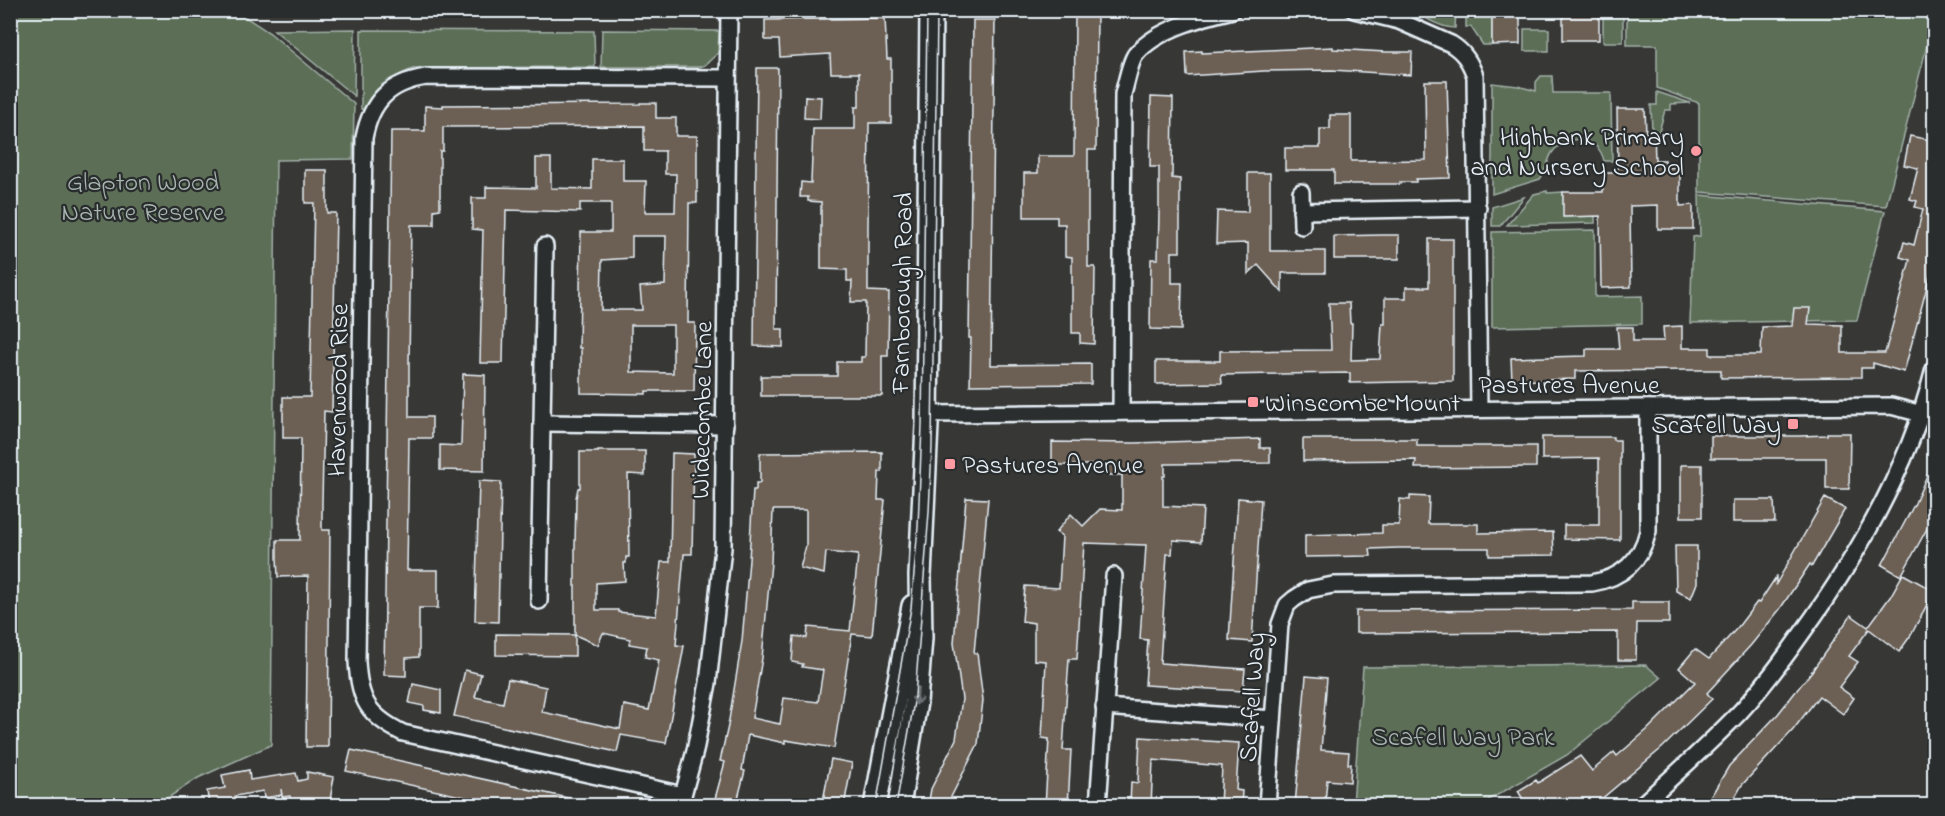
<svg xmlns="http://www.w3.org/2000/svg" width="1945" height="816" font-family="'Indie Flower',sans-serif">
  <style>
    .green { fill: #5b6e57; stroke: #a2b0a8; stroke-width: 1.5 }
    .building { fill: #6c5e53; stroke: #e8f1f8; stroke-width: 1.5; fill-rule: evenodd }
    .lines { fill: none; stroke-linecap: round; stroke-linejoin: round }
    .street-casing { stroke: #e8f1f8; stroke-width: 20 }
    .secondary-casing { stroke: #e8f1f8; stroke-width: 26 }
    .street { stroke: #2a2d2e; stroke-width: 15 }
    .secondary { stroke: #2a2d2e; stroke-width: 21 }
    .tram { stroke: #e8f1f8; stroke-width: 1.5 }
    .oneway { stroke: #6c7275 }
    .poi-dot { fill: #ff9aa2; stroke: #2a2d2e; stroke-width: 2 }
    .labels { text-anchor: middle; stroke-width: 4.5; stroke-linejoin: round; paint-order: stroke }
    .poi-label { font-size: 26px; fill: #e8f1f8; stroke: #2a2d2e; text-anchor: end }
    .park-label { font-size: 26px; fill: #a9b6b0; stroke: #2a2d2e }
    .street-label { font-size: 26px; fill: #e8f1f8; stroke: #2a2d2e }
  </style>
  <rect width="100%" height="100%" fill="#373735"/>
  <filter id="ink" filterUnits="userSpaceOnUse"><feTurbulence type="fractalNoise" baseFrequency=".0167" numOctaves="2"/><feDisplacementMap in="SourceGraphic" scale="12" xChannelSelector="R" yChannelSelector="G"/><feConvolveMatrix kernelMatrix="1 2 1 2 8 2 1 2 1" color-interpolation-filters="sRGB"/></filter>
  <g filter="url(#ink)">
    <g class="green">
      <path d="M10,11H236L270,33L354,104L353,159L276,160L271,745L198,778L157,805H11Z"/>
      <path d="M1418,11H1456L1455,28C1444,28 1425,20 1418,11Z"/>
      <path d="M1466,11H1492V45H1483L1471,27H1466Z"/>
      <rect x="1603" y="11" width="20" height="31"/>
      <path d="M1627,11H1934V18L1886,206L1699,192V103L1657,88V45H1627Z"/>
      <path d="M355,29L354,96L274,30Z"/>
      <rect x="1524" y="29" width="25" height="22"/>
      <path d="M361,30L594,31L595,67L415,68C390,78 377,87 363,110L361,109Z"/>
      <path d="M602,30L719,31L718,53L705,65L700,67H601Z"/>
      <path d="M1541,76H1552L1553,93H1611L1612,161H1604C1599,136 1567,132 1552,153C1547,161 1546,171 1540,179L1492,194V83L1518,86L1536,91V82Z"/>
      <path d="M1657,92L1690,103L1671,104V110H1665L1659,132H1652L1651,105H1657Z"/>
      <path d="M1547,191V193L1563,192L1564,217L1595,216V223L1507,225L1534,194Z"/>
      <path d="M1699,195L1885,211L1857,320L1690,323L1693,237L1700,236Z"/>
      <path d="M1524,197L1500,226H1492V207Z"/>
      <path d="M1595,230V297L1642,296V324L1492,327V232Z"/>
      <path d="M1646,665L1661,678L1567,755L1480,805H1353L1363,667Z"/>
    </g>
    <g class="building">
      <path d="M1075,10H1097L1096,150H1088V267H1095L1094,344L1080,343V333H1072V257L1065,256V224H1057V217H1024V173H1038V156H1074Z"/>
      <path d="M1492,10H1520V44L1492,45Z"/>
      <rect x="1563" y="10" width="36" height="30"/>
      <path d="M885,18L887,59H891V123H869L868,229V291L889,292L888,356H882V396H761V376H837V362H861V357H865L866,302H851L852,281H847V270L821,269V202L808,201V197H800L801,182L811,183L813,129H855V107H859V73H831L830,54L780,57L779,40H765V20Z"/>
      <path d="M973,20H995L991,365L1091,364V384L970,385L971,338H969Z"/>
      <path d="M1333,47V49L1386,52H1412L1411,75L1332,70L1264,71L1187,76L1186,52L1202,51V53Z"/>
      <path d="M757,68H778L776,329H783V347L754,346Z"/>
      <path d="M1425,81H1447L1450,178L1416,179V182H1400V184H1334V170H1285V148H1320V129H1330V115H1351V161L1426,160Z"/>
      <path d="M805,96L821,97L820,119L804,118Z"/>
      <path d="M1151,97L1173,98L1172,178L1180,179V252H1172V283H1182L1181,330L1150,329L1151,259H1158L1159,213V167H1150Z"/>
      <path d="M640,103H656V118H676V136H697V203H689L688,323H695L694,391H646V394L581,393V348H579L581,232H611V203H580V212L506,210L503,363H480L483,230L472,229V198H486V187L536,188V158H551V188L592,189V159H623V181H646L645,212H675L676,174H665V151H644V126L443,127V151H440V209L434,210V225H411L409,364V417H432V438H409L407,570H438V608H419V657L406,658V676L384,675L391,131H425V106L443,107V105L640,104ZM632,236H666L665,285L640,287L642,310H601L602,260L632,258ZM631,325H673V373L631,372Z"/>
      <path d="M1617,109H1645L1646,133H1654L1655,160H1665V168L1680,167V206L1693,205V229H1658V205L1630,206L1631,287L1601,288L1600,216L1563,217V192H1603V173H1618Z"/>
      <path d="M1910,136L1935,141V257L1904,372L1873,363V368H1861V377L1721,378V370H1693L1575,371V379L1512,381L1511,358L1586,356V349H1619L1617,327H1633V341H1664L1663,327L1682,326V348H1710V355H1761L1762,327L1792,326L1794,308H1810L1808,324L1842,325V353H1885L1910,260L1900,257L1904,242L1914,245L1923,209L1915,207L1917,201L1910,199L1918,168L1904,165Z"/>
      <path d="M305,170H327V213H336L332,412L324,411L322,502V530H330L328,747H306L308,576L278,577L277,558V540H300L301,438H283V397H310L314,203H305Z"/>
      <path d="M1248,173H1270V251H1325V273H1282V292L1258,265L1248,274V243L1216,244L1217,211L1248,212Z"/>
      <path d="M1382,235H1399V259H1334V236Z"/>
      <path d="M1429,239H1453V381L1350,383V373L1221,375L1222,383L1156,384V361H1220V351L1331,350L1329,303H1349L1350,323H1352L1351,360L1380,359L1382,324H1385V298H1406V287H1429Z"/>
      <path d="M463,374L485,375L484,471L440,470V445L461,446Z"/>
      <path d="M1827,433H1850L1849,489H1826V458H1711V436H1800L1827,435Z"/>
      <path d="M1542,437H1613V440H1620V540L1564,539V525H1599V458L1542,459Z"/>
      <path d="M1260,439V448H1270V463L1165,464V476H1163V506L1203,508L1201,542L1173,540L1172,554H1167L1160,663L1245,669L1243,691L1145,685L1148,640L1140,639L1146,545L1084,543L1077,659H1069L1067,687L1063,750H1071L1068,806H1045L1049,739L1042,738L1046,661L1034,660V623L1022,621L1025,586L1059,588L1062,536L1056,532L1071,514L1083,526L1100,509L1122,510V475H1105V465H1052V442L1135,443Z"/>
      <path d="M1303,439H1417V446H1536V467L1415,468L1416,460L1303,461Z"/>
      <path d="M598,451H645V475L628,474L629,557H626V563H624L625,581L596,583V610H618V612L656,616L661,562H670L672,453L694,454L692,554H684L676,645L684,646L666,743L621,735L617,752L454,716L465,670L481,674L475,697L503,703L508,679L546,687L542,712L620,729L624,705L649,710L659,660L645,657L647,647L629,644L630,639L603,633L598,645L575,635V656L496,655V634L575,635V546L576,498L578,488H580V452H598Z"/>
      <path d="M882,452V472H879L878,500H885L872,636L852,634L834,748L785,740V743L748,735L742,770L745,771L736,806H713L725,762L720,761L728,726L742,641L749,560L753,490H756V483H760V453ZM773,510H806V546L800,568L824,574L826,552L858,555L850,631L808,627L807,638L794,636L792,662L803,664L802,667L823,670L818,702L784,698L780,724L752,718L762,658L771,563Z"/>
      <path d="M1935,457V514L1901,576L1882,565L1915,503Z"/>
      <rect x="1681" y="465" width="21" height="52"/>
      <path d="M479,481L501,482L498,622L475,621Z"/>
      <path d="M1410,496L1429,497L1428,524H1478V533L1553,532L1554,555L1489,556V548H1398L1370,549L1371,556L1305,557V535L1382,533V525H1399L1400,499L1410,500Z"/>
      <path d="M966,498L988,499L974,653H977L983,700L978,744L951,797L949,806H928L931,789L956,739L962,699L954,643Z"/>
      <path d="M1238,498L1261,500L1252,642L1229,640Z"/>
      <path d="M1825,498L1845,509L1812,566L1810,564L1780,609L1751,645L1707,693L1712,699L1662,748L1593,806H1527L1518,791L1536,780L1538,783L1580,756L1592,771L1614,752L1617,756L1647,730L1695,682L1679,668L1695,649L1709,659L1738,627L1757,602L1759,603L1776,577V584Z"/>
      <path d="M1733,500H1774L1775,522H1733Z"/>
      <path d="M1675,546H1697V583L1691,598L1676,591Z"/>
      <path d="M1903,574L1934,591L1911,635L1899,652L1869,629L1849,656L1858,662L1839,687L1854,698L1843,714L1819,696L1793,730L1742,785L1730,806H1705L1729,766L1778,714L1812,671L1851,615L1868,627L1890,597Z"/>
      <path d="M1632,602H1669V623H1637L1636,660H1618V632L1356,633V611L1632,610Z"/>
      <path d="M1306,676L1327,678L1321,750L1349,752L1348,764H1351L1350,782L1327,780L1325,803L1317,802V806H1295Z"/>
      <path d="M413,684L441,690V713L424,710V706L409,703Z"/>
      <path d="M1140,737L1239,743L1236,790L1242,791L1241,806H1220L1222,766L1153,760L1151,806H1130L1131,782L1138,783Z"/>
      <path d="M351,750L573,799V806H506L346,771Z"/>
      <path d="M831,759L852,763L844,806H822Z"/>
      <path d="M249,770L250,780L296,773L298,781L307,779V772L334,777L329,806H310V800L291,803L290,796L282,797L281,789L282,795L264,798L263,791L235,796L236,806H218V803L209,805L207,791L225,788L222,775Z"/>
    </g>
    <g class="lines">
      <g class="street-casing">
        <g id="street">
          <path d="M1354,10L1399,21L1451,44C1464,52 1470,62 1475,76L1479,409"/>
          <path d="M1301,192L1302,226"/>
          <path d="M1301,211L1478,208"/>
          <path d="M1121,412L1123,94C1126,85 1130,61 1136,54C1157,29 1203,17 1233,10"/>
          <path d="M927,414L1891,406L1922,414"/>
          <path d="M542,423L725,425"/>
          <path d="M539,601L545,246"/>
          <path d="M1104,707L1273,719"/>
          <path d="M683,795L403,733C368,716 359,700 357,661L364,138C371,101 389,83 426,77L728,78"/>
          <path d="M680,806L695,751L708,683L723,548L729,10"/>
          <path d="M1098,806L1114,576"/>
          <path d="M1267,806L1280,624L1287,605L1294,599L1308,590L1333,585L1592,583C1622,578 1641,561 1648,531V408"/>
          <path d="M1640,806C1675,775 1708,745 1740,712C1763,687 1783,660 1802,633C1860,553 1910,465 1934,369"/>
        </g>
      </g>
      <g class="secondary-casing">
        <g id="secondary">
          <path d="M875,806L913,606"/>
          <path d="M899,806L916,702L921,638L920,576L927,425L931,10"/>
        </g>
      </g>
      <use href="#street" class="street"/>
      <use href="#secondary" class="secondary"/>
      <g class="tram">
        <path d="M876,806L911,608L918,527L922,425L927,10"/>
        <path d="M896,806L915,696L929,512L932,447L937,10"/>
      </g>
    </g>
    <defs><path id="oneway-shaft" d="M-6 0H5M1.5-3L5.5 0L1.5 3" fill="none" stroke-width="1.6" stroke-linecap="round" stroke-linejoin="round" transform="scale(1.5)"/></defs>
    <use class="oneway" href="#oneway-shaft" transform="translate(917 696) rotate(95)"/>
  </g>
  <g class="poi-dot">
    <circle cx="1696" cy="151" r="6"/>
    <rect x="1247" y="396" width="12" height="12" rx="3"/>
    <rect x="1787" y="418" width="12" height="12" rx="3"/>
    <rect x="944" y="458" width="12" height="12" rx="3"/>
  </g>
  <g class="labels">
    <g class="poi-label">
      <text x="1684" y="145">Highbank Primary<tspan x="1684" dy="30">and Nursery School</tspan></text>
      <text x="1265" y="411" text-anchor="start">Winscombe Mount</text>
      <text x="1781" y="433">Scafell Way</text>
      <text x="962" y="473" text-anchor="start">Pastures Avenue</text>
    </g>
    <g class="park-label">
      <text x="143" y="190">Glapton Wood<tspan x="143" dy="30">Nature Reserve</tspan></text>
      <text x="1463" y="745">Scafell Way Park</text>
    </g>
    <g class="street-label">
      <text transform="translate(901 293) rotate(-89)" y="9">Farnborough Road</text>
      <text x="1569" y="393">Pastures Avenue</text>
      <text transform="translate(337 390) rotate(-89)" y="9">Havenwood Rise</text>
      <text transform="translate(701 410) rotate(-89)" y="9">Widecombe Lane</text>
      <text transform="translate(1251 697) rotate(-86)" y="9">Scafell Way</text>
    </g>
  </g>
  <rect width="1945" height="816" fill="none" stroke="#2a2d2e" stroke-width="36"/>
  <rect x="18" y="18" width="1909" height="780" fill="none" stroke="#e8f1f8" stroke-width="2" filter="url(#ink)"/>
</svg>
